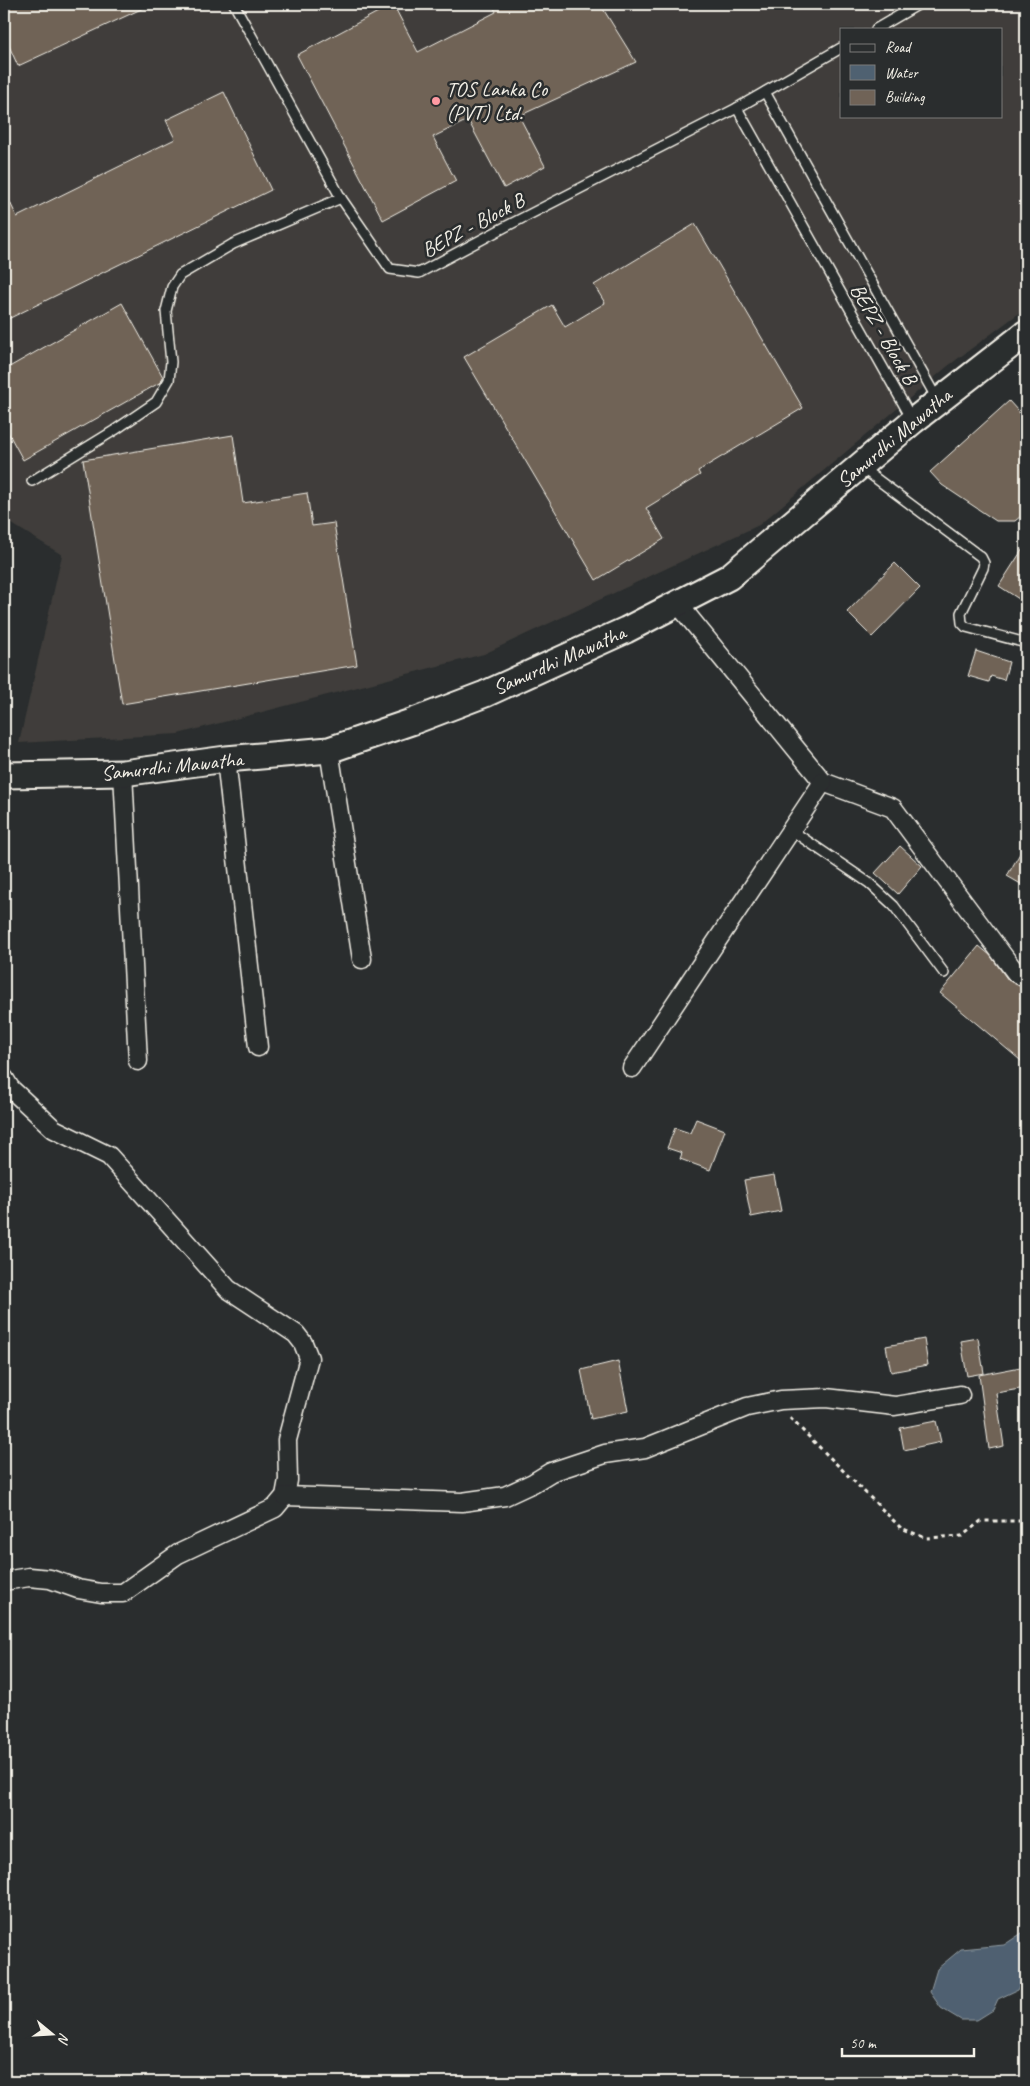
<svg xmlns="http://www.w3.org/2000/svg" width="1030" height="2086" font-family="Caveat,sans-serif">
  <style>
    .built { fill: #3f3d3a; fill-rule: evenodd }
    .water { fill: #4f6171; stroke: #919ba1 }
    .building { fill: #706357; stroke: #f4f1e8 }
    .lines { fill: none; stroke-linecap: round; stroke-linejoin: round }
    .service-casing { stroke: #f4f1e8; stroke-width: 12 }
    .minor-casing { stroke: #f4f1e8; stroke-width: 21 }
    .secondary-casing { stroke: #f4f1e8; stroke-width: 29 }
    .path { stroke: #f4f1e8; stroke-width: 3; stroke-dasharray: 4 4; stroke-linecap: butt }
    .service { stroke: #2a2d2e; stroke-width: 9 }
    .minor { stroke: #2a2d2e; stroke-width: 18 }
    .secondary { stroke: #2a2d2e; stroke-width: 25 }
    .poi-dot { fill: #ff9aa2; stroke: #2a2d2e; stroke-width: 2 }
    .labels { text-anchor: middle; stroke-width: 5; stroke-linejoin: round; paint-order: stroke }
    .poi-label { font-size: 21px; fill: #f4f1e8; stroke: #2a2d2e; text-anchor: start }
    .street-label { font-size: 21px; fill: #f4f1e8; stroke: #2a2d2e }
  </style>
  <rect width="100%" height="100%" fill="#2a2d2e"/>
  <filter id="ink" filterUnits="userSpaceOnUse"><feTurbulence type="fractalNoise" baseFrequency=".02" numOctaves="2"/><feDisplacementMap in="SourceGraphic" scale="10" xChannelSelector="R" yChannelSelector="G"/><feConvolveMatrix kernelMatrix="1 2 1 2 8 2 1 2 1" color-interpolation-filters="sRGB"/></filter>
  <g filter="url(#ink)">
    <path class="built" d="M4,4H1026V308L948,366L759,525L484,654L178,734L19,743L62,555L4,519ZM841,29H1001V116H841Z"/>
    <path class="water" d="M1025,1931H1026V1974L1017,1990L998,1999L993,2010L977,2020H961L941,2008L930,1992L937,1969L961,1949L1004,1945Z"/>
    <g class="building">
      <path d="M4,4H152L18,66L4,35Z"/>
      <path d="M393,4L418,52L496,12L492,4H600L636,62L519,116L545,166L504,188L468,120L433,137L456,181L383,220L297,55Z"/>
      <path d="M224,92L271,190L4,321V190L17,217L175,139L166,120Z"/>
      <path d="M695,224L803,408L698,471L700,475L646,508L664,539L596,580L464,357L552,305L565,327L605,303L594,285Z"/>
      <path d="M122,303L163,377L161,382L23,460L4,425V370Z"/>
      <path d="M1009,401L1026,420V512L1015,521H996L942,485L930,472Z"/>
      <path d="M233,435L243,503L307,493L312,526L334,523L357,665L122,704L83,460Z"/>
      <path d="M1026,544V588L1019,599L999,586Z"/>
      <path d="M895,563L920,588L872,637L847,612Z"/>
      <path d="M976,651L1009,662L1004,680L991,676L989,682L968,676Z"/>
      <path d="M1026,843V887L1007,876Z"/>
      <path d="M900,846L922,866L898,894L875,873Z"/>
      <path d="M979,946L990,955L1008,980L1026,989L1020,998L1026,1004V1065L940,993Z"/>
      <path d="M696,1119L725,1130L710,1170L680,1159L682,1153L667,1148L675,1128L690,1133Z"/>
      <path d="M774,1175L781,1211L751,1217L744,1180Z"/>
      <path d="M978,1338L984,1373L967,1376L961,1341Z"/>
      <path d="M924,1339L928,1365L891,1372L886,1346Z"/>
      <path d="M618,1361L628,1411L591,1419L581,1370Z"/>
      <path d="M1026,1366V1388L996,1393L1004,1446L989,1449L979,1375Z"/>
      <path d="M936,1421L941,1442L904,1450L900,1428Z"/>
    </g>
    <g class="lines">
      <g class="service-casing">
        <g id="service">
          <path d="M234,4L341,198L390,269L419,273L505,227L737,108L841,48"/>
          <path d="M876,29L919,4"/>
          <path d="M765,92L937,399"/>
          <path d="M737,108L913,421"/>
          <path d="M862,468L981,557L984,563L983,568L961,613L962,623L966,627L1026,643"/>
          <path d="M32,481L115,430L156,402L169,380L171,362L166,311L172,287L180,275L233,244L341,198"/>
          <path d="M791,830L869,883L894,906L944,973"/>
        </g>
      </g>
      <g class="minor-casing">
        <g id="minor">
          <path d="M679,605L823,782L893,808L1016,973L1026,978"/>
          <path d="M329,750L362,959"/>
          <path d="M226,759L258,1047"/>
          <path d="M123,773L138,1061"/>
          <path d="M632,1068L823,782"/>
          <path d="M4,1078L10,1088L54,1129L109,1156L228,1289L296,1334L303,1343L309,1358L287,1440L288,1480L285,1496L275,1508L178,1554L123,1593H101L78,1589L50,1579L29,1577L4,1581"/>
          <path d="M285,1496L462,1502L505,1496L533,1483L551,1472L605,1454L645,1448L747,1407L781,1400L826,1398L895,1406L960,1395"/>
        </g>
      </g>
      <g class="secondary-casing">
        <path id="secondary" d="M4,775L123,773L226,759L329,750L414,721L485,694L626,630L729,577L913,421L1026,333"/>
      </g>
      <path class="path" d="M790,1418L901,1528L926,1538L962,1536L981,1521H1024"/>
      <use href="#service" class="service"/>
      <use href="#minor" class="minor"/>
      <use href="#secondary" class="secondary"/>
    </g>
  </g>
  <circle class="poi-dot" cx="436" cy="101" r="5"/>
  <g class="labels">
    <g class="poi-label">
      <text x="446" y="96">TOS Lanka Co<tspan x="446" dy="24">(PVT) Ltd.</tspan></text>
    </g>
    <g class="street-label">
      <text transform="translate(473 225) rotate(-28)" y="7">BEPZ - Block B</text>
      <text transform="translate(884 334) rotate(60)" y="7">BEPZ - Block B</text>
      <text transform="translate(894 438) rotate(-40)" y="7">Samurdhi Mawatha</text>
      <text transform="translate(559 660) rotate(-24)" y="7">Samurdhi Mawatha</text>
      <text transform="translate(172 766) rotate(-6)" y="7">Samurdhi Mawatha</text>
    </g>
  </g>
  <rect width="1030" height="2086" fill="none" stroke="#2a2d2e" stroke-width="20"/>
  <rect x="10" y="10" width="1010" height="2066" fill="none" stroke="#f4f1e8" stroke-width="2" filter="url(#ink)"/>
  <rect x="840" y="28" width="162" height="90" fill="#2a2d2e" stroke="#7b7b78"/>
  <rect x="850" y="44" width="25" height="8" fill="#2a2d2e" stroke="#7b7b78"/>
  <text x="885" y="52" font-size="15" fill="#f4f1e8">Road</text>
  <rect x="850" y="65" width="25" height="15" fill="#4f6171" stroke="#7b7b78"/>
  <text x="885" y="78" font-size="15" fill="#f4f1e8">Water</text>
  <rect x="850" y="90" width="25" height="15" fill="#706357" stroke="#7b7b78"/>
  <text x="885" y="102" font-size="15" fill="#f4f1e8">Building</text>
  <g transform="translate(52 2034) rotate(108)" stroke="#2a2d2e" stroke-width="4" paint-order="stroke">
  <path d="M0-4L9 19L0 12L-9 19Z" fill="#f4f1e8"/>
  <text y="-8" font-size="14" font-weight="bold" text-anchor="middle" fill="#f4f1e8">N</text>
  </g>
  <path d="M842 2048v8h132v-8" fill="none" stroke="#f4f1e8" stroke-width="2.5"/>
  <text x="850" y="2048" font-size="15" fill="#f4f1e8" stroke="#2a2d2e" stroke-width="4" paint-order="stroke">50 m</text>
</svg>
